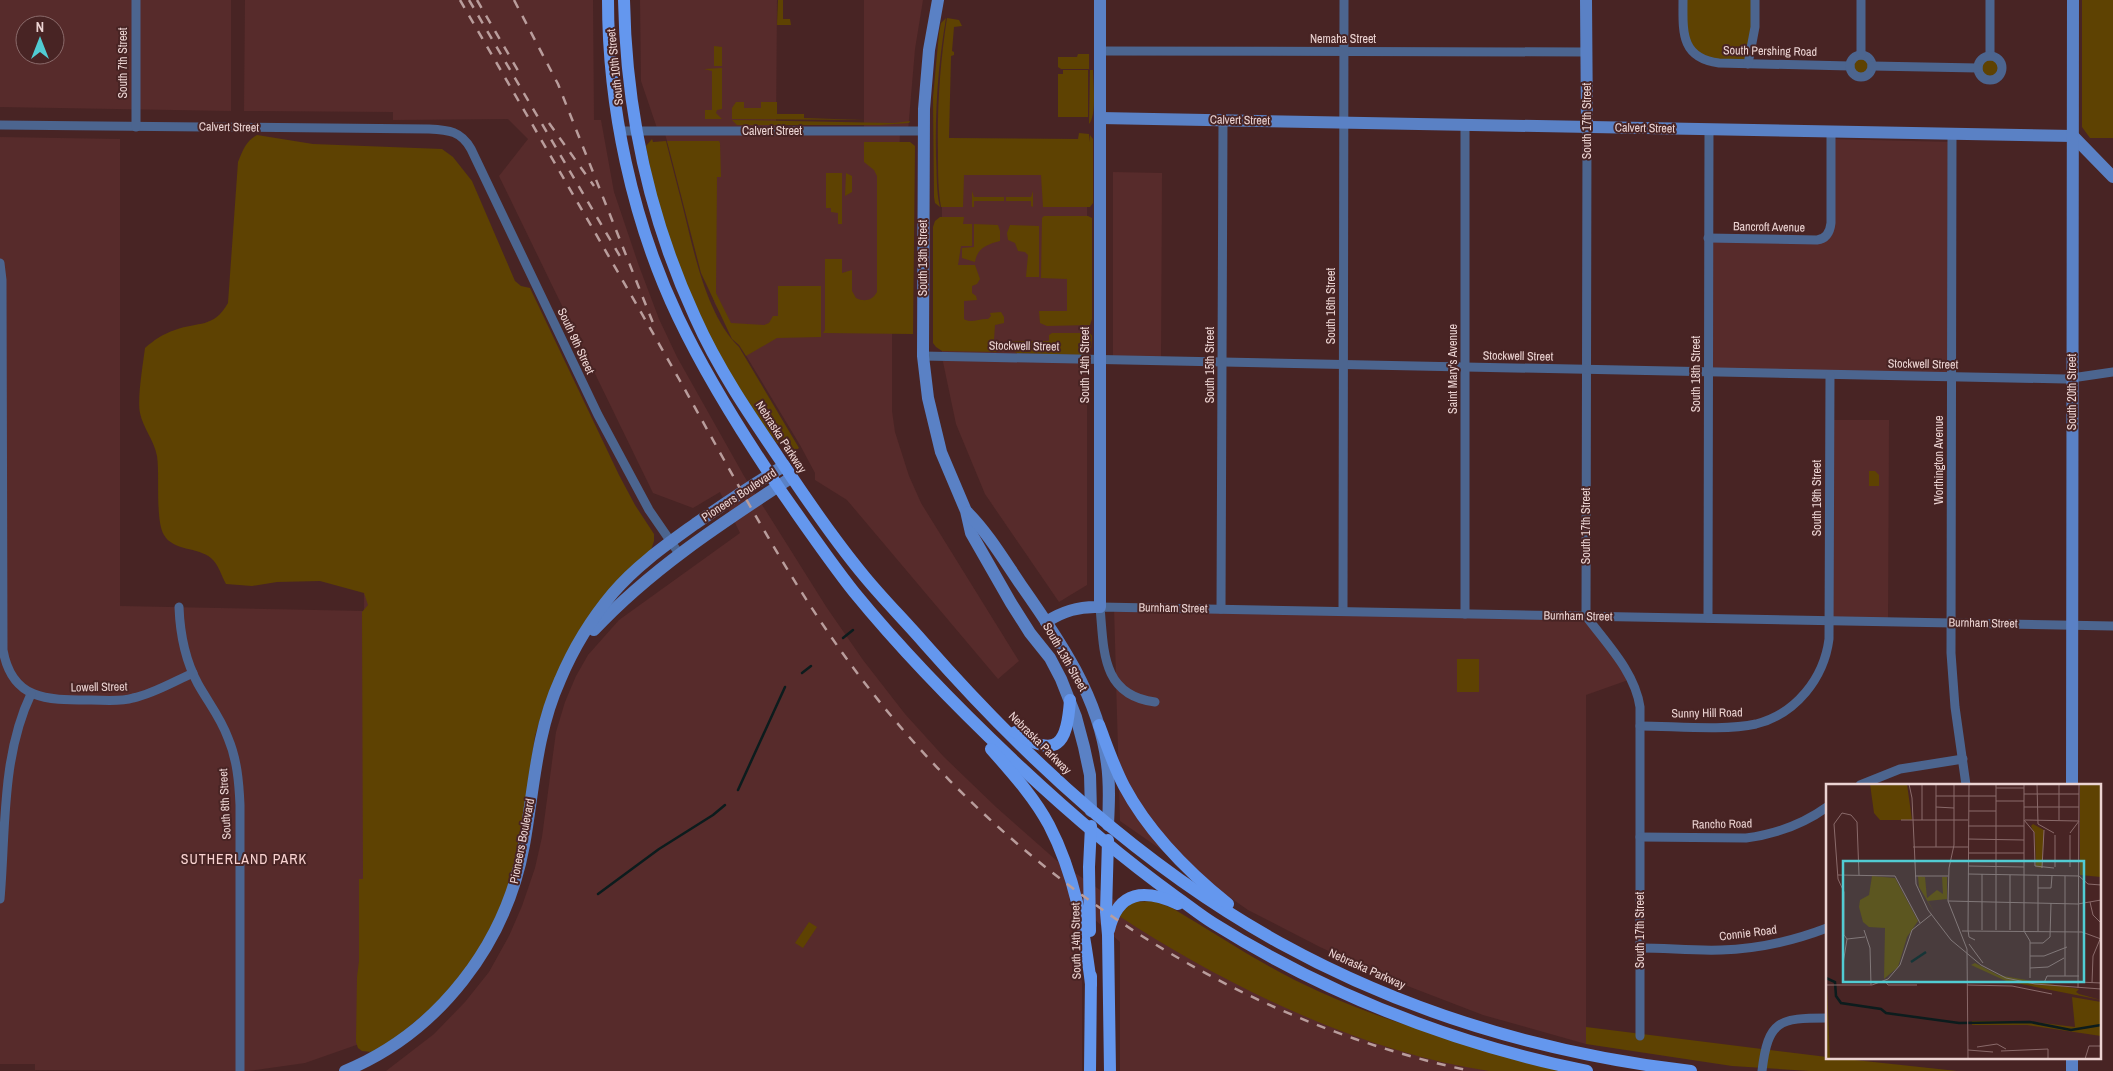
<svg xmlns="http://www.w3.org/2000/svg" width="2113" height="1071" font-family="'Archivo Narrow',sans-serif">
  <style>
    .built { fill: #572b2b; fill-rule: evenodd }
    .green { fill: #5e4202 }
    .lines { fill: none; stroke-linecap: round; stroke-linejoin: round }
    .stream { stroke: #0c1c1d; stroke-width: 2.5 }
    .street { stroke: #4c658f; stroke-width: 9 }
    .secondary { stroke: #5a81c5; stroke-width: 12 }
    .primary { stroke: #6497ee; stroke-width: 12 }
    .rail { stroke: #b99d9c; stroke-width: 2.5; stroke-dasharray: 9 9; stroke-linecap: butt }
    .labels { text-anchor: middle; stroke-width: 4; stroke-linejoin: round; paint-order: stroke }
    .street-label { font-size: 12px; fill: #ecd4d3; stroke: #482424 }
    .neighbourhood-label { font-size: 14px; letter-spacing: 1px; fill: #f9d3d1; stroke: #482424 }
    .inset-river { fill: none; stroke: #0c1c1d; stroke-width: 2.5 }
    .inset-road { fill: none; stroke: #8a6a6a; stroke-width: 1 }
    .view { fill: #51ccd3; fill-opacity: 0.15; stroke: #51ccd3; stroke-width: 2.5 }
    .inset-edge { fill: none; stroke: #ecd4d3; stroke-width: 2.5 }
  </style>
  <rect width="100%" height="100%" fill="#482424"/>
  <g class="built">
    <path d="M0,0H231V111L0,107ZM25,25H55V55H25Z"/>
    <path d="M245,0H593L594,120H601L614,192L639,266L659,319L677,357L744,476L827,608L863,660L905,714L944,757L996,807L1056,860L1172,939L1525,1071H1120V942L1069,897L1076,930L1082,982V1071H386L434,1034L465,1002L489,972L509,936L522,906L535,868L542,837L556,732L565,702L576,676L588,655L619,620L740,533L720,492L693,508L653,493L499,176L528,139L508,119L393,120V112L244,111Z"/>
    <path d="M640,0H777L776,131H864V0H923L915,49L908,131L900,132L892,335V411L895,432L909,476L921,503L1019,661L998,679L847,500L815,480V473L800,445L715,304L665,134L658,131L641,81Z"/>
    <path d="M0,137L120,139V606L364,611L366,375L566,376L362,1043L305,1063L249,1071L35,1070V1064H0Z"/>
    <path d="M1831,139L1952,142V377L1709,372L1708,238L1817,240L1827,235Z"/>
    <path d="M942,144L1087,145V585L1059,602L985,494L956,424L942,357Z"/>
    <path d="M1113,172L1162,173L1161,362L1113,361Z"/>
    <path d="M1830,420H1889L1888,622L1829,621Z"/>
    <path d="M1114,607L1586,616L1631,679L1586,695V1044L1483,1015L1392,980L1320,947L1248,910L1120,821Z"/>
  </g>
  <g class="green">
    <path d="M778,0H783V19H790L791,25H777Z"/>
    <path d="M1683,0H1755L1748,64L1719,63L1689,47Z"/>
    <path d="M2082,0H2113V138H2090L2082,127Z"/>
    <path d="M946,18C938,65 935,110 936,157C937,173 936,191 940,207L935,203L934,197L933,97L939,33L941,23Z"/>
    <path d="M947,18L959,20L962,26L954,27L952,51L954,52V55L951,56L949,138L1078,139L1079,133L1089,134V142L1090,135L1093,139V203L1090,207H1043L1041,175H964L963,207H941C938,190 938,171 938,153C937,108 940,63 947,18Z"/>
    <path d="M714,46L722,47V66H714Z"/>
    <path d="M1078,54H1089V69H1061L1058,67V57H1077Z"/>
    <circle cx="1861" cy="66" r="8"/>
    <circle cx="1990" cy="68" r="8"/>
    <path d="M722,68V109L717,110L716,113L722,119H705V110H712V71L704,69Z"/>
    <path d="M1063,70H1088V117H1058V74H1063Z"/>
    <path d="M1090,70H1093C1093,82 1097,116 1089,124Z"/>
    <path d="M736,102H744V108H761V102H777V114H804V118L865,120L732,119V108Z"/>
    <path d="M732,120L894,123L910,121L909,123L880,125H737Z"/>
    <path d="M257,135L313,144L442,149L453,157L472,181L515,281L521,286L530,288L619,475L635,505L654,534V541L651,550L624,576L544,706L535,736L518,851L501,909L471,962L437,1003L398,1036L372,1052L362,1051L358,1048L356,1042L357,977L359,961V879H363L362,612L368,605L364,593L320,581L277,582L252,586L226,584C221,575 219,565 211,558C198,547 173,551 164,535C155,520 160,476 157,456C154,440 143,428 140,413C137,399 143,364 145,348C154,340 163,334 175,330C199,321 213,329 228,303L238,162C243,150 246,141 257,135Z"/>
    <path d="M652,139L653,142L666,141C672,166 679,191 685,216C695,257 708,317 739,347L799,448L796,450L780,442L777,443C711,362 664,249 646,146Z"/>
    <path d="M667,141H719L720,143L721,177H717L716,293L731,323L764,325L769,323L773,316H778V286H821V337L777,338L746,356L739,345L732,339L701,273Z"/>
    <path d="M864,142H910L915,146L913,334L823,333L825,330V259H842V273L852,270V291L856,298C864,302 872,301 877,292V176L874,170L864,162Z"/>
    <path d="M826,173H842V224H838V213L831,212V208H826Z"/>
    <path d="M846,173L852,176V192L845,196Z"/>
    <path d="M972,191L974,197H1004V201H974V207H972Z"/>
    <path d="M1033,191V207L1031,206V201H1006V197H1031Z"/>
    <path d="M1044,216H1088L1092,218V319L1090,325L1047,326L1040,323L1039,311H1067V279L1041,278L1042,218Z"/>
    <path d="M940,217H964L963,224H972V246H961L958,265H975L980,279L977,284L972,286V293L976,296L977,300L964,301V319C971,324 980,318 988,319L991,316L990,313L1001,312L1004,317V323L995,325L994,340L1001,342L997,352L942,351L936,347L933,343V227L935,221Z"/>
    <path d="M974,224L998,225L1000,231V241C988,244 977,248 975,262L962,258V248L974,247Z"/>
    <path d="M1010,225L1039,226V277H1026L1028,255L1025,252L1018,251L1015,243L1008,240L1007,233Z"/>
    <path d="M1052,333H1090L1092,336L1091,349L1082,355L1017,353L1011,350L1012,341H1049V335Z"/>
    <path d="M1869,471H1875L1879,475V486H1869Z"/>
    <rect x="1457" y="659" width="22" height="33"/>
    <path d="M1154,901L1172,908C1221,937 1268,969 1320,992C1397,1027 1480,1047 1561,1071C1538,1071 1512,1071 1489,1071C1361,1052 1226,986 1119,916L1132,902Z"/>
    <path d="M809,922L817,927L803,948L795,943Z"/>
    <path d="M1586,1027L1827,1057L1957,1071H1809L1732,1066L1586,1044Z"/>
  </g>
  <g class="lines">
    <g class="stream">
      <path d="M843,638L853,630"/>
      <path d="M802,673L811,666"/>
      <path d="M738,790L785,687"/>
      <path d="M598,894L659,849L713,815L725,805"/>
    </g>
    <g class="street">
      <path d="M1683,0C1683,31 1680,58 1719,63L1850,66"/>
      <path d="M1990,0V56"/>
      <path d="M1100,51L1586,52"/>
      <circle cx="1861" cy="66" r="11"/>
      <path d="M1861,55V0"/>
      <circle cx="1990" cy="68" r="12"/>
      <path d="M1748,64L1755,27V0"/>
      <path d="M1872,66L1978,68"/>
      <path d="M0,125L429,129C449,130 461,131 471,149L598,415L649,510L680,555"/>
      <path d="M136,127V0"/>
      <path d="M1587,127L1586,616C1606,643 1635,672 1640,707V1036"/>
      <path d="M620,131H924"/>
      <path d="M1952,134L1951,653L1955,707L1966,785"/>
      <path d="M1708,238L1817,240C1826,239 1830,232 1831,223V132"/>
      <path d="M0,263L2,280L3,650C12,701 48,700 91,700C104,700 120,702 133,698C153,694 173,682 193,673"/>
      <path d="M923,356L2065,379L2113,372"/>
      <path d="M179,607C180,634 185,660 198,684C208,702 221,718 228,738C237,759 239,782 240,805V1071"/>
      <path d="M1221,609L1223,120"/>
      <path d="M1343,611L1344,0"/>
      <path d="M1465,614V124"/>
      <path d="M1708,618L1709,129"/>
      <path d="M1155,702C1101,695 1104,650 1100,607L2113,626"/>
      <path d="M1640,726C1674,726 1724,731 1756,724C1796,714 1824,678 1829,639L1830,375"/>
      <path d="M1860,785L1900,769L1963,759"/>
      <path d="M1640,837L1746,838C1776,834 1802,825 1827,807"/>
      <path d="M0,899C6,831 1,757 31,694"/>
      <path d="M1640,948C1667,948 1694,951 1721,950C1757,949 1793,941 1827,928"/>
      <path d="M1762,1071C1768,1020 1779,1018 1827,1018"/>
    </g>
    <g class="secondary">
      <path d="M938,0L929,50L924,109L923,356L928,398L941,452L966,511L971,533L1011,603L1030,633L1050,658L1061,679L1076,717L1084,747L1090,775L1091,811"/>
      <path d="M1586,0L1587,127"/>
      <path d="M1100,118L2073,136L2113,177"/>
      <path d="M967,512C988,533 1004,560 1021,585C1059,639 1099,697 1107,764C1110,784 1109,804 1108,825"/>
      <path d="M1046,622C1063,611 1079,606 1100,607V0"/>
      <path d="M594,630C651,569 722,523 792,477"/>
      <path d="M2072,785L2073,0"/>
      <path d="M345,1071C439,1032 506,944 524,845C534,789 536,733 560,680C573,649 592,618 613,593C637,565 666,545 695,524C724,504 753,484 784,466"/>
      <path d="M2072,1071V1057"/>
    </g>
    <g class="primary">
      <path d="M608,0C608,107 632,220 678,317C707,378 743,435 781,491C805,525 828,559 854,592C903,652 958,708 1014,761C1065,809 1118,855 1175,896C1188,905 1200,915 1213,923C1328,995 1454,1044 1587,1071"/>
      <path d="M624,0C626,109 649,217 695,317C718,369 751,417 783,464C809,503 835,541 865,577C884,600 905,621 925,644C1028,761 1143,867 1280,943C1409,1014 1545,1054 1691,1071"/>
      <path d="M1099,725C1107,746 1114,767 1124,786C1149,833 1187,871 1228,904"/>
      <path d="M1015,732C1057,759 1067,745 1070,700"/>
      <path d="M991,749C1012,773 1034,797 1049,825C1075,875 1084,929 1091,984"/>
      <path d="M1108,840L1106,912L1108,935L1110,1071"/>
      <path d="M1109,930C1118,890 1145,889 1178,904"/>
      <path d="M1090,931L1089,867L1091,826"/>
      <path d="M1090,1071L1091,976"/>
    </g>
    <g class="rail">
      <path d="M460,0C533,126 607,252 679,379C733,475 784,573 849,662C999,867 1223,1019 1471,1071"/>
      <path d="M469,0L621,258"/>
      <path d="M477,0L520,74"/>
      <path d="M514,0L558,84L655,328"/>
      <path d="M549,123L594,186"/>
    </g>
  </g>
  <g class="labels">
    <g class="street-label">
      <text x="1343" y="43">Nemaha Street</text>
      <text transform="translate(1770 51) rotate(1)" y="4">South Pershing Road</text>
      <text transform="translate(123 63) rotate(-90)" y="4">South 7th Street</text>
      <text transform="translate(615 67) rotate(-96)" y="4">South 10th Street</text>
      <text transform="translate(1240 120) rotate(1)" y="4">Calvert Street</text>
      <text transform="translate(1587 121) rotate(-90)" y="4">South 17th Street</text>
      <text transform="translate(229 127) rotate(1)" y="4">Calvert Street</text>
      <text transform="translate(1645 128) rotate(1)" y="4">Calvert Street</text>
      <text x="772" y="135">Calvert Street</text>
      <text transform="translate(1769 227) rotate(1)" y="4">Bancroft Avenue</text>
      <text transform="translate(923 258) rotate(-90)" y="4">South 13th Street</text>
      <text transform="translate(1331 306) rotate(-90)" y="4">South 16th Street</text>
      <text transform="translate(576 341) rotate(65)" y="4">South 9th Street</text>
      <text transform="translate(1024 346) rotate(1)" y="4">Stockwell Street</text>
      <text transform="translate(1518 356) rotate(1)" y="4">Stockwell Street</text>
      <text transform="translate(1923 364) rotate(1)" y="4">Stockwell Street</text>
      <text transform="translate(1085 365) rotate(-90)" y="4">South 14th Street</text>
      <text transform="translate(1210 365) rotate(-90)" y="4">South 15th Street</text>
      <text transform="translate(1453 369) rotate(-90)" y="4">Saint Mary's Avenue</text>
      <text transform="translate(1696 374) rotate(-90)" y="4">South 18th Street</text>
      <text transform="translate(2072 392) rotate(-90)" y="4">South 20th Street</text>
      <text transform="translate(781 437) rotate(57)" y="4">Nebraska Parkway</text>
      <text transform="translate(1939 460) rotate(-90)" y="4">Worthington Avenue</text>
      <text transform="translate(739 495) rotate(-33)" y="4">Pioneers Boulevard</text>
      <text transform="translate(1817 498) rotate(-90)" y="4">South 19th Street</text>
      <text transform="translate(1586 526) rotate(-90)" y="4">South 17th Street</text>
      <text transform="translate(1173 608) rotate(1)" y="4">Burnham Street</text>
      <text transform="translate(1578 616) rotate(1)" y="4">Burnham Street</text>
      <text transform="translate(1983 623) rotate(1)" y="4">Burnham Street</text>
      <text transform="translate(1065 657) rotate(60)" y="4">South 13th Street</text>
      <text transform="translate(99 687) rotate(-1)" y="4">Lowell Street</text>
      <text transform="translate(1707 713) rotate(-1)" y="4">Sunny Hill Road</text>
      <text transform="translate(1040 743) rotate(45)" y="4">Nebraska Parkway</text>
      <text transform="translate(225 804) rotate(-93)" y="4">South 8th Street</text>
      <text transform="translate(1722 824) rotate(-1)" y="4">Rancho Road</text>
      <text transform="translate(522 841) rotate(-79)" y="4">Pioneers Boulevard</text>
      <text transform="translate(1640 930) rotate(-90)" y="4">South 17th Street</text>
      <text transform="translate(1748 933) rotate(-7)" y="4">Connie Road</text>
      <text transform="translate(1076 941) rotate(-91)" y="4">South 14th Street</text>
      <text transform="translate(1367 969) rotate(24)" y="4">Nebraska Parkway</text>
    </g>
    <g class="neighbourhood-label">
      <text x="244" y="864">SUTHERLAND PARK</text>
    </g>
  </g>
  <g transform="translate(1826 784)">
    <rect width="275" height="275" fill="#482424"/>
    <path d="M44,0H81L86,36H54L48,29ZM254,0H275V93L254,91ZM207,40L218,46L216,84L210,83L209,50L205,42ZM46,92L69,94L92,137L81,153L72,183L58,195L59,144L43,143L37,138L33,123L34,116L43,111ZM92,92L99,93L101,114L111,106L117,110L116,93H121V115L102,117L108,128L93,103ZM149,179L172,191L253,205L250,208L253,210L275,216L180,197L145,181ZM0,203H1L4,275H0ZM246,213L275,218V252L201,241H146V237H201L249,243Z" fill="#5e4202"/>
    <path class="inset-river" d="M85,178L100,168M0,194L9,198L10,212L15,219L55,225L60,229L133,239L204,238L245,246L275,241"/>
    <path class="inset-road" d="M83,0L86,14L90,100L102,126L125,156L155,181L180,194L209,200L275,205M128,0V61L123,84L122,117L141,165L142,275M143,0L142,146L143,153L149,156M198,0V147L204,157V194M211,0L212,40L228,49M170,4H198M198,10H253M110,12H170M170,17H198M110,23L128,24M198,23H253M143,27H170M75,36H142M96,36V0M198,36L208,48L209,82L228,84M199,36L253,37M233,36V0M142,42H198M244,49L253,37M142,55L198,56M87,63H142M110,63V0M142,69H198M142,82L198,83M229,83V51M244,83V51M216,84L218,46M142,90L253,92L262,100L275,101M12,91L69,92L94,139M89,92H122M212,104H225L226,92M122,117L252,120L275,116M264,118L267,131L275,139M38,146L44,164L45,201M156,146V90M170,146V0M184,146V91M136,147L256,148L275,155M212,147V91M21,155L18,151V108L12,95L8,40L16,29L25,31L31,38L33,91M21,155L39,153M204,159H217L224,153L225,119M143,160L157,179M204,172H218L241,163M17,180L21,155M204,184L222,183L238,174M239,192V92M59,197L62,201H91M253,198L275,199M218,199L221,192H253M266,199L267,172L275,153M0,201H46L62,195L74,181L86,146L106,130M141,201L186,202L226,210M252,204L253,0M151,263L171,260L180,265M142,266L167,268M175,267L222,265V275M259,275L263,262H275"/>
    <path class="view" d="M17,77H258V198H17Z"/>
    <rect width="275" height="275" class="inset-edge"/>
  </g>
  <g transform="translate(40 40)"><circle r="24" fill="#482424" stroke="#8a6a6a"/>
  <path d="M0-4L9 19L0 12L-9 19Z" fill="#51ccd3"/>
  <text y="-8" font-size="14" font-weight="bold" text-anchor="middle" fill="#ecd4d3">N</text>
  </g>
</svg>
